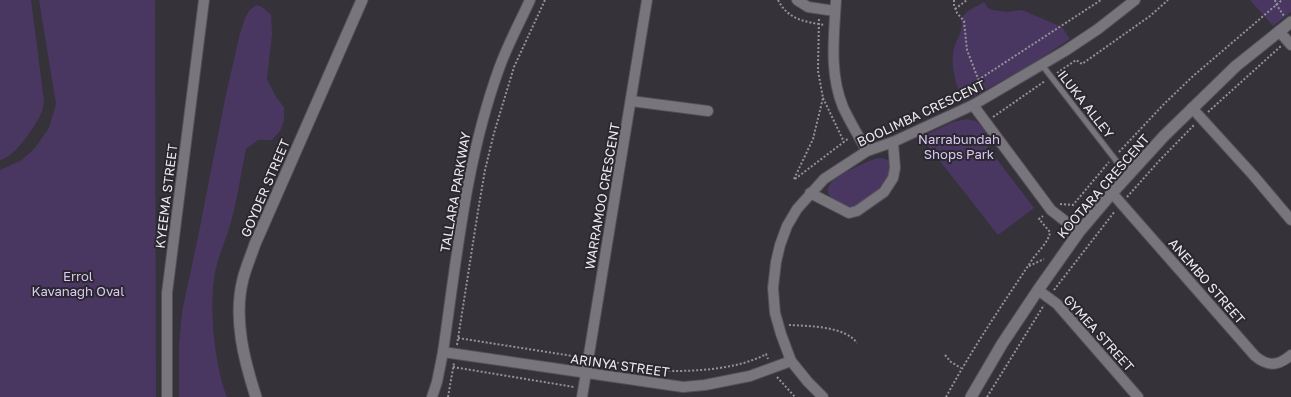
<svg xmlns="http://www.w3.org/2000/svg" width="1291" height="397" font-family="'Golos Text',sans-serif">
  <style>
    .green { fill: #493762 }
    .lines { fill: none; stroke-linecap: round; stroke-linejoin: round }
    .service-casing { stroke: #525056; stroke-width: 7 }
    .minor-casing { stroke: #525056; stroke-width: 12 }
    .tertiary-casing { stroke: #525056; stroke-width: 13 }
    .path { stroke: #949298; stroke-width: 2; stroke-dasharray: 2 2; stroke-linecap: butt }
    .service { stroke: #78757d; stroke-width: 5 }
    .minor { stroke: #78757d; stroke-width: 10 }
    .tertiary { stroke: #78757d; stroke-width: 11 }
    .labels { text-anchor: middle; stroke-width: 4; stroke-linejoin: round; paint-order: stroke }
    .street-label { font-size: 13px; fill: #eceaef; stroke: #2b282f }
    .park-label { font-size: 13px; fill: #d9c8f4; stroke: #2b282f }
  </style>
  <rect width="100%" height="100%" fill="#353239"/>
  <g class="green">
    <path d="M0,0H31L44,101C43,106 42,112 40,116C33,129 14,158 0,160Z"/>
    <path d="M39,0H155L156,397H0V170L22,160L35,148L49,128L56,104Z"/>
    <path d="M1250,0H1291V12L1273,26Z"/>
    <path d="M984,2L988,8L993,10L1008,12L1022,10L1062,27L1070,39L1027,67L963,102C957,87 951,70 953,54C954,40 965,33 961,18L968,11Z"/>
    <path d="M256,5L262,7L271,15L272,34L267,79L276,97L284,107V121L280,131L272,140H258L246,149C241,172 238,196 232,218C228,235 220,251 216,268C208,302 214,364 227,397H179V345L182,312L198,237L225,99L240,33L245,18L249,11Z"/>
    <path d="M967,119L976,121L987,132L980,137L1034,208L998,235L921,137L953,122Z"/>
    <path d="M877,158C890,157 892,165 889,175C888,178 888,182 886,184C880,191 870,197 862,203C849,214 818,198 831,183C839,173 865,163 877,158Z"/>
  </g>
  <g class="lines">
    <g class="service-casing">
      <path id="service" d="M1042,65L1128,176"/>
    </g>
    <g class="minor-casing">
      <g id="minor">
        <path d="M797,0L808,7L835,11"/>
        <path d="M836,0C834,36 829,73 843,107C850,122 859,137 867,151"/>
        <path d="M1279,31L1291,45"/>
        <path d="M631,101L708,111"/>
        <path d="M973,105L1051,210L1079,232"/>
        <path d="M1192,108L1253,175L1291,220"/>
        <path d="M810,193L849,213L857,211L884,192L893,178L895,168L893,142"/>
        <path d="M1112,193L1255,356C1268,367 1278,366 1291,355"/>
        <path d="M1038,290L1057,304L1138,397"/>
        <path d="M443,352L683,387L705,385L750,376L791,361"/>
        <path d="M167,397V293L204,0"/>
        <path d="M432,397L437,382L443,352C457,256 466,158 500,66C508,44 520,22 530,0"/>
        <path d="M582,397L647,0"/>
        <path d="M823,397L808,382L791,361L781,334L775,313L773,288L776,262L780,245L787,226L797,209L824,179L867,151L893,142L973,105L1065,51L1098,29L1135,0"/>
      </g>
    </g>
    <g class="tertiary-casing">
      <g id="tertiary">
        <path d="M256,397C244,360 233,318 243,279C246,267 251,256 255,244L362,0"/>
        <path d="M971,397L1002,344L1038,290L1079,232L1112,193L1164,136L1236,66L1291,22"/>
      </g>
    </g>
    <g class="path">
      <path d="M778,0C788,20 806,22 825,25"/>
      <path d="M954,0V5L957,13L964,21L967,50L982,89"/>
      <path d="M1275,0L1276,4L1284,16"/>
      <path d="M955,9L967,0"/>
      <path d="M1057,73L1076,60L1082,64L1150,16L1168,0"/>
      <path d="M978,80L1101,0"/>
      <path d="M823,98L844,142"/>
      <path d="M1208,112L1281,46"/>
      <path d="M993,117L1045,81"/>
      <path d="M1119,152L1163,105L1192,77L1282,0"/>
      <path d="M794,179L813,139L823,98L818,71L819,17"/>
      <path d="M795,179L849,138"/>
      <path d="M1127,197L1159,161L1195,124"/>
      <path d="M1060,204L1073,205L1109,162"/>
      <path d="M1029,266L1044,259"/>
      <path d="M1054,290L1115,211"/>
      <path d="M789,325C808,326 845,326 857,343"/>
      <path d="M458,338L579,357"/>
      <path d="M457,345L478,211L485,170L494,133L514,67L545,0"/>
      <path d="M945,355L951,362L961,368"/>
      <path d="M597,360L674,371C702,371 741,368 766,354L768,359"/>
      <path d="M453,367L574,387"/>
      <path d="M777,377L795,397"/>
      <path d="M448,397L454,363"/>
      <path d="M946,397C972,349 1002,305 1032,260C1038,251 1049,242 1050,232L1039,219L1043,216"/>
      <path d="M987,397L1044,305"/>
    </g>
    <use href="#service" class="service"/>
    <use href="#minor" class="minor"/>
    <use href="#tertiary" class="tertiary"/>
  </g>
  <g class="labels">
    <g class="street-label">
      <text transform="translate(1086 104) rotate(52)" y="5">ILUKA ALLEY</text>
      <text transform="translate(921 113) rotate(-25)" y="5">BOOLIMBA CRESCENT</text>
      <text transform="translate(1103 186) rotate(-49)" y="5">KOOTARA CRESCENT</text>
      <text transform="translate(265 188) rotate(-67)" y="5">GOYDER STREET</text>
      <text transform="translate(455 192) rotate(-80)" y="5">TALLARA PARKWAY</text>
      <text transform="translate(166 196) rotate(-83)" y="5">KYEEMA STREET</text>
      <text transform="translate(602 196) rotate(-80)" y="5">WARRAMOO CRESCENT</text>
      <text transform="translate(1207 281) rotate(49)" y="5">ANEMBO STREET</text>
      <text transform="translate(1099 333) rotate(48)" y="5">GYMEA STREET</text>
      <text transform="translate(620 365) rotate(8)" y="5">ARINYA STREET</text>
    </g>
    <g class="park-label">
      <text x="959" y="144">Narrabundah<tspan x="959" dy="15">Shops Park</tspan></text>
      <text x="78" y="281">Errol<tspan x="78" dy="15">Kavanagh Oval</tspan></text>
    </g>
  </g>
</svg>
